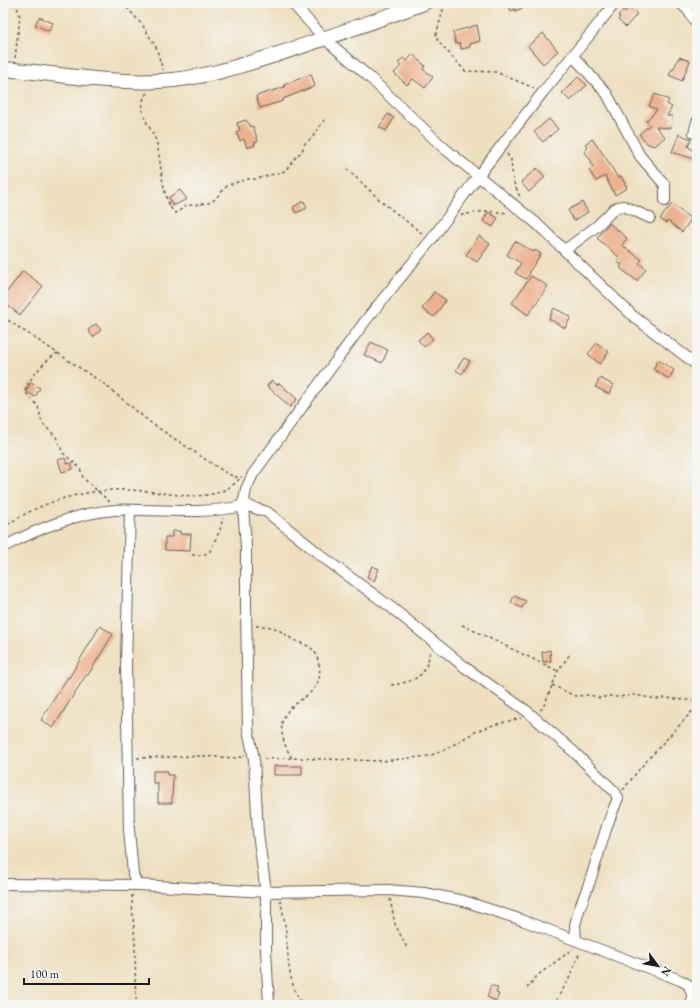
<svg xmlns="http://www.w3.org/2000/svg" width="700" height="1008" viewBox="0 0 700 1008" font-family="'EB Garamond',serif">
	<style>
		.building { fill: #ecb28f }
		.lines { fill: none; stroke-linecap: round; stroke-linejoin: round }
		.minor-casing { stroke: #666055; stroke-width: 12 }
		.secondary-casing { stroke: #666055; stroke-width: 16 }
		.path { stroke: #666055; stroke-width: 1.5; stroke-dasharray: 3 3; stroke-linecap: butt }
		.minor { stroke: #fff; stroke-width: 10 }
		.secondary { stroke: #fff; stroke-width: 14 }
	</style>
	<rect width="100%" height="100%" fill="#f6f6f2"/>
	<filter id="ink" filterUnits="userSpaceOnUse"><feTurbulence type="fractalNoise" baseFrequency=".025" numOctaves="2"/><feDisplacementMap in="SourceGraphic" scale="8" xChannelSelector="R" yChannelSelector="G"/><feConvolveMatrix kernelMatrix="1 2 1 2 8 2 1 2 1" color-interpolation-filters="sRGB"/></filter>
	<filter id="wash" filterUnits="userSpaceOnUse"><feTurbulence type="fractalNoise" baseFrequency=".012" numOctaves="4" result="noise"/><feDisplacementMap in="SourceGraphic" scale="16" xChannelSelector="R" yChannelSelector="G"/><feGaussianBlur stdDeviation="0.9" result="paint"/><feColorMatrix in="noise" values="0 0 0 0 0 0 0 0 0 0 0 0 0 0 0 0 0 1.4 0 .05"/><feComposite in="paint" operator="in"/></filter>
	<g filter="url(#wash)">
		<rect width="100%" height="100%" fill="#eedfbf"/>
		<g id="blocks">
			<!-- building -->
			<path class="building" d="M508,3H534L515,11V9L511,11Z
				M629,8L637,14L626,27L618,20L620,17L618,16L623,10L625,12Z
				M39,17L53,23L49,31L35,25Z
				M477,25L480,41L470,44V47L461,49L460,43L456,44L453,32Z
				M543,33L558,51L543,64L528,46Z
				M413,54L425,66L423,69L433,77L425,88L413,79L407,85L394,73L401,66L398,63L403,58L407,61Z
				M679,57L690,61L682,81L669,75L672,69L673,70Z
				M311,74L315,86L283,99V101L260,108L256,96L285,87L284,85Z
				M578,77L587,85L570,101L562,93Z
				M655,94L669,100L667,104L672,107L667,116H672L671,128L656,127L665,137L655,146L648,144L639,134L650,125L646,121L657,110L649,106Z
				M388,114L394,118L386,131L379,127Z
				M549,119L558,129L543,142L534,132Z
				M246,120L251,127L253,126L258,141L254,143L255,145L247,148L244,139L240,141L236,132L240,130L237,123Z
				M679,134L691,139L688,147L697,152V160L672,152Z
				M592,139L604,155L618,178L621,176L627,188L615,195L605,176L596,181L589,170L593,167L591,163L592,162L584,151L588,148L585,144Z
				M537,168L545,177L529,192L521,182Z
				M180,190L187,199L173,206L169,197Z
				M304,201L307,208L296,213L293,207Z
				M582,202L588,212L574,221L568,210Z
				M672,204L691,219L682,232L668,221L666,223L660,219Z
				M488,212L498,218L493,227L483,221Z
				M609,223L627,238L622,245L642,260L639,263L646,269L637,281L620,268L622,265L617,262L620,258L597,238Z
				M479,236L490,244L477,262L466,255Z
				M515,241L534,252L535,250L541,254L529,272L530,273L526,279L515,273L521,263L507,255Z
				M23,271L43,286L20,315L3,302V297Z
				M531,276L548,286L528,315L512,303Z
				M434,292L446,300L434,317L422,309Z
				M554,308L571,317L565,328L549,319Z
				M96,324L101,330L93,337L88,330Z
				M427,332L433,339L424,347L418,340Z
				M371,342L388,350L382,363L364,355Z
				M597,343L609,352L600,364L588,354Z
				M464,358L470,361L462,374L456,370Z
				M658,360L674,370L669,379L653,369Z
				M600,378L613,385L609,394L595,387Z
				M272,380L277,385L279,383L297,399L290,407L267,386Z
				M31,383L40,388L35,397L26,391Z
				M65,458L67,464L71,463L73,469L62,472L58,460Z
				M172,531H180V534H191L190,551L165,550V537H172Z
				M372,566L379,569L374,581L367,577Z
				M514,596L526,601L522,608L511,603Z
				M100,626L113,634L88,675H86L53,728L41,720L68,677L69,678Z
				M550,650L551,661L543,662L542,652Z
				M274,766H302V775H274Z
				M153,771H168L167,775H173L172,803H158V783H153Z
				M491,985L498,988L496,993L499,994L496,1001L487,997Z"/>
		</g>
	</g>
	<g filter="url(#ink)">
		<use href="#blocks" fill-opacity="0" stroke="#666055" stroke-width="1"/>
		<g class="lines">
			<!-- minor casing -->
			<g class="minor-casing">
				<path id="minor" d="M292,3L325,39L367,75L444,148L536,223L633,316L697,365
					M680,3L687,9L697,24
					M573,56L607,94L640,156L665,185V201
					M694,133L697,122
					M565,250L597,226L613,210L618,207L624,206L650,218
					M243,502L251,507L267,512L328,561L392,608L466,668L528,712L574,752L615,792L618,798L608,823L590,881L579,910L575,925L576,940
					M243,506L246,547V607L248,729L254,759L258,833L266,892V950L269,1005
					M130,510L126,664L129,830L133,874L135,880L139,885L266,892L388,890L424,893L464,901L522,920L680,980L689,985L692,995V1005
					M3,547C38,529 75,513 115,510C124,509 133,510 142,510C176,511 210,513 243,506L246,489L253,474L366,320L431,240L478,176L543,92L592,32L615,3
					M3,884L139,885"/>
			</g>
			<!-- secondary casing -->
			<g class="secondary-casing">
				<path id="secondary" d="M3,69C55,73 108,84 160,81C200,79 237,67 275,55C325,39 374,21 424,3"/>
			</g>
			<!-- path -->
			<path class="path" d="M123,3L143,26L156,47L163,70
				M443,3V10L436,35L438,41L465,71L496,72L534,88
				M15,58L20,17L16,3
				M147,93C142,99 142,105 143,113C146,124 154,133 157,144C161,161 162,202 175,213L179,211L185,206L209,203L214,200L227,186L231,184L248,179H256L285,171L296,157L302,151L305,143L312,138L324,120
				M507,154L511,160L513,181L520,197
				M347,169L382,202L424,235
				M461,215L486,211L508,213
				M3,317L104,384L151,423L223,471L234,477H242
				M58,353C47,358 27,380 25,392L38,406L42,423L56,437L63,453L80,468L83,478L110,502
				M3,528C31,507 68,494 102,491C116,489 131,490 145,491C176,494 217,505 240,478
				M192,555C198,555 205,556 210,551L220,530L223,518
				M462,625L558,671
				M256,626C263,626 271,626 277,629C284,633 289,638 296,641C311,647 316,648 319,665C324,695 297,696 285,715C277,727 285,748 292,758
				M391,685C415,682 427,677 430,650
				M552,685L575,696L590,695L600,698L609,696L618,697L635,695L656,699L665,698L697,701
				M540,710L543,708L558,671L570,654
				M137,758L199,756L238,758L245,755
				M264,759L292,758L382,761L429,756L446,749L475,732L493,725L521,718
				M623,790L641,767L697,706
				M132,895C132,914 135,932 135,951C136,969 134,987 137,1005
				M390,899L395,924L407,948
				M280,900C282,908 284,917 285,925C289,952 286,982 303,1005
				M527,988L538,975L573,949
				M553,1005L568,981L580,952"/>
			<!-- minor -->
			<use href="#minor" class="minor"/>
			<!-- secondary -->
			<use href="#secondary" class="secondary"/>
		</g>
	</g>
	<!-- margin -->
	<rect width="700" height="1008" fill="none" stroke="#f6f6f2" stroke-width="16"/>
	<!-- north arrow -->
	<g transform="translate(658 966) rotate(122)" stroke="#f6f6f2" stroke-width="3" paint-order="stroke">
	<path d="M0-3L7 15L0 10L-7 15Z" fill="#1c1c1c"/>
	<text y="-6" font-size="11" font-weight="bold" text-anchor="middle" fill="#1c1c1c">N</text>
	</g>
	<!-- scale -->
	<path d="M24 978v6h125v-6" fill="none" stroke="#1c1c1c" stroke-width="2"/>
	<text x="30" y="978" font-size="12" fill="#1c1c1c" stroke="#f6f6f2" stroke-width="3" paint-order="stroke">100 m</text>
</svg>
